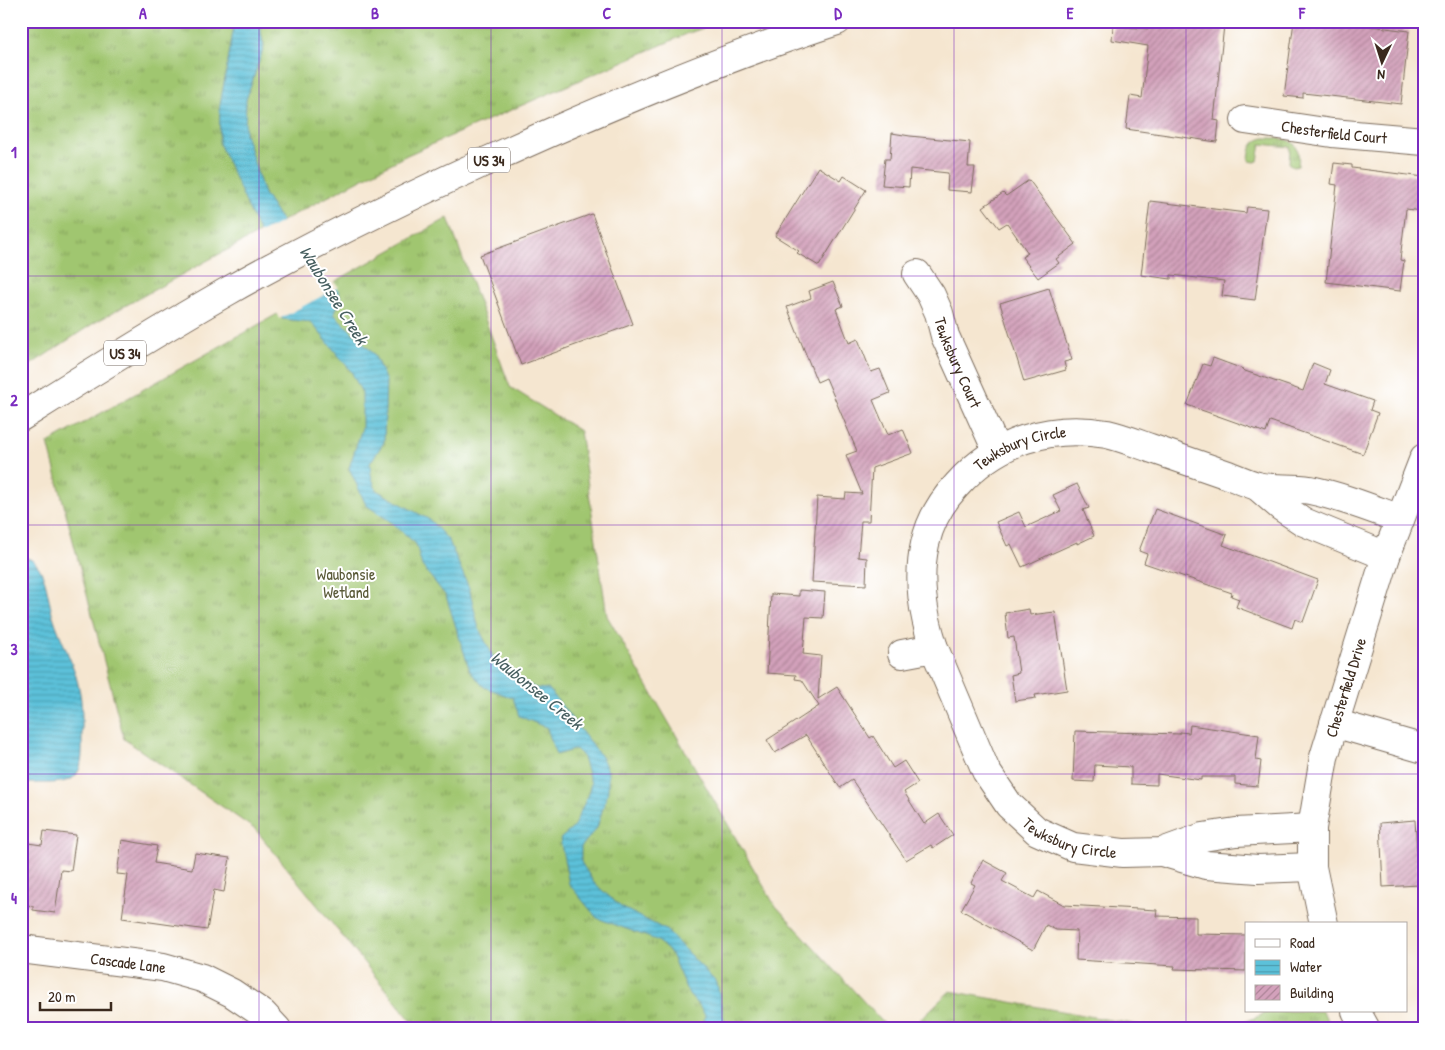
<svg xmlns="http://www.w3.org/2000/svg" width="1445" height="1050" viewBox="0 0 1445 1050" font-family="'Patrick Hand',sans-serif">
	<style>
		.grass { fill: url(#grass-tufts); stroke: #6e7847 }
		.water { fill: url(#water-rules); stroke: #4c767c }
		.pier { fill: #f5e6d0 }
		.building { fill: url(#building-hatch) }
		.lines { fill: none; stroke-linecap: round; stroke-linejoin: round }
		.minor-casing { stroke: #7c6c5c; stroke-width: 30 }
		.major-casing { stroke: #7c6c5c; stroke-width: 30 }
		.minor { stroke: #fff; stroke-width: 28 }
		.major { stroke: #fff; stroke-width: 28 }
		.grid { fill: none; stroke: #7b2cbf; stroke-width: 1; stroke-opacity: 0.55 }
		.labels { text-anchor: middle; dominant-baseline: central; stroke-width: 4; stroke-linejoin: round; paint-order: stroke }
		.shield { fill: #fff; stroke: #766a62; stroke-width: 1 }
		.shield-label { font-size: 15px; font-weight: bold; fill: #3b2a1e }
		.street-label { font-size: 16px; fill: #3b2a1e; stroke: #fff }
		.park-label { font-size: 16px; fill: #595937; stroke: #fff }
		.water-label { font-size: 18px; font-style: italic; fill: #475f60; stroke: #fff }
		.neatline { fill: none; stroke: #7b2cbf; stroke-width: 2 }
		.grid-label { font-size: 16px; text-anchor: middle; font-weight: bold; fill: #7b2cbf }
	</style>
	<defs>
		<pattern id="grass-tufts" width="24" height="20" patternUnits="userSpaceOnUse" patternTransform="scale(1.25)"><rect width="24" height="20" fill="#a0c670"/><path d="M3 7l-1-3M5 7V3M7 7l1-3M15 17l-1-3M17 17v-4M19 17l1-3" fill="none" stroke="#84a15b"/></pattern>
		<pattern id="water-rules" width="6" height="5" patternUnits="userSpaceOnUse" patternTransform="scale(1.25)"><rect width="6" height="5" fill="#5cc1da"/><path d="M0 2.5h6" fill="none" stroke="#4d9db0"/></pattern>
		<pattern id="building-hatch" width="6" height="6" patternUnits="userSpaceOnUse" patternTransform="scale(1.25)"><rect width="6" height="6" fill="#d3a1bb"/><path d="M-1 1l2-2M0 6l6-6M5 7l2-2" fill="none" stroke="#ac8397"/></pattern>
	</defs>
	<rect width="100%" height="100%" fill="#fff"/>
	<filter id="ink" filterUnits="userSpaceOnUse"><feTurbulence type="fractalNoise" baseFrequency=".02" numOctaves="2"/><feDisplacementMap in="SourceGraphic" scale="10" xChannelSelector="R" yChannelSelector="G"/><feConvolveMatrix kernelMatrix="1 2 1 2 8 2 1 2 1" color-interpolation-filters="sRGB"/></filter>
	<filter id="wash" filterUnits="userSpaceOnUse"><feTurbulence type="fractalNoise" baseFrequency=".0096" numOctaves="4" result="noise"/><feDisplacementMap in="SourceGraphic" scale="20" xChannelSelector="R" yChannelSelector="G"/><feGaussianBlur stdDeviation="1.12" result="paint"/><feColorMatrix in="noise" values="0 0 0 0 0 0 0 0 0 0 0 0 0 0 0 0 0 1.4 0 .05"/><feComposite in="paint" operator="in"/></filter>
	<g filter="url(#wash)">
		<rect width="100%" height="100%" fill="#f5e6d0"/>
		<!-- grass -->
		<path class="grass" d="M21,21H724L689,33L407,155L212,258L94,323L21,371Z
			M1264,138C1287,138 1302,139 1298,166L1293,167L1289,164L1290,147L1261,144L1258,161L1255,162L1250,161L1249,159C1250,148 1252,141 1264,138Z
			M448,218L510,387L580,431L607,616L774,904L889,1029H418L256,830L124,739L48,443Z
			M950,991L1160,1029H910Z
			M1271,1011H1323L1331,1029H1228Z"/>
		<!-- water -->
		<path class="water" d="M235,21H259L264,47L246,100L245,133L264,194L312,266L338,289L341,298L334,314L374,354L386,381L384,442L370,463L371,475L376,490L430,520L449,541L469,588L479,629L497,664L535,688L549,689L602,758L608,771V791L597,828L581,847V862L594,883L621,907L666,930L717,983L726,1029H703L705,1015L700,1007L689,995L670,952L656,940L597,918L569,884L560,839L573,828L588,795L591,783L582,755L576,749L556,755L547,728L519,716L513,698L484,687L470,671L446,596L422,566L416,544L391,522L366,505L349,468L362,428V393L351,371L311,322L282,319L274,299L272,260L219,143L220,105Z
			M21,557C47,557 47,599 53,616C60,639 73,661 78,684C83,703 82,722 82,742C82,752 83,766 76,775C67,787 36,781 21,784Z"/>
		<!-- pier -->
		<path class="pier" d="M284,221L313,265L339,287L279,319L272,299L270,261L258,234Z"/>
		<g id="blocks">
			<!-- building -->
			<path class="building" d="M1152,21H1195L1224,25L1214,120L1219,121L1217,142L1126,129L1130,96L1142,98L1148,46L1112,40L1113,26L1151,29Z
				M1294,21H1331L1409,31L1401,104L1303,93V98L1284,96Z
				M892,133L910,136L970,142L968,167H975L972,192L947,190L948,173L910,169L909,187L882,185L885,159H890Z
				M1334,163L1352,165V168L1424,177L1421,211L1406,209L1400,260L1404,261L1400,291L1326,282L1337,185L1331,184Z
				M818,167L841,181L844,176L866,190L819,266L797,253L799,251L775,236Z
				M1029,180L1076,244L1056,259L1059,263L1038,278L1022,257L1028,253L1007,223L999,228L983,207L1003,193L1006,196Z
				M1150,201L1246,213L1247,207L1267,209L1255,300L1222,296L1224,281L1171,275V279L1141,275Z
				M592,214L633,324L521,365L480,255Z
				M833,282L843,306L836,309L849,343L858,339L871,372L880,369L890,393L873,400L888,435L903,429L913,453L872,468L869,521H861L858,557L867,558L866,585L812,582L817,497L845,499L846,493L862,494L846,455L857,451L826,378L817,382L787,307L811,298L809,291Z
				M1049,288L1072,360L1064,362L1066,370L1024,382L1000,303Z
				M1213,358L1243,369L1242,370L1303,391L1313,363L1330,370L1325,384L1373,401L1370,410L1378,413L1363,454L1270,421L1266,433L1187,405L1203,364L1210,366Z
				M1077,484L1089,508L1083,510L1094,536L1077,544V542L1022,567L1011,544L1007,546L996,522L1019,512L1026,527L1061,511L1053,495Z
				M1155,509L1227,535L1223,545L1318,580L1303,622L1295,619L1292,628L1236,607L1239,599L1231,596L1232,593L1144,563L1147,554L1139,551Z
				M799,590L825,592L823,618L806,617L803,654L821,656L818,699L837,687L870,738L873,736L893,768L904,761L918,783L904,792L924,824L939,814L953,835L933,848L931,845L906,860L852,780L840,788L806,735L775,753L767,740L819,706L802,680L795,679L796,675L767,673L771,594L799,596Z
				M1029,609L1030,615L1055,612L1067,690L1035,695L1036,698L1015,701L1011,675L1019,673L1014,637L1008,638L1005,613Z
				M1190,725L1259,735L1256,760L1261,761L1258,786L1235,784V777H1201V780L1157,774V785L1131,784V767L1095,765L1094,782L1073,781L1075,731L1180,734V732L1189,733Z
				M1415,820L1419,885L1383,887L1380,823Z
				M44,831L76,835L71,871L61,870L55,913L33,910V906L21,904V842L42,845Z
				M122,840L157,846L154,863L192,869L195,853L230,858L224,892L214,890L207,930L122,918L128,875L117,874Z
				M983,860L1007,873L1002,881L1034,898L1038,891L1064,905L1157,910L1156,916L1196,917V934L1246,935V971L1174,969L1175,966L1076,960L1077,931L1056,930L1046,925L1033,950L961,910L975,885L971,883Z"/>
		</g>
	</g>
	<g filter="url(#ink)">
		<use href="#blocks" fill-opacity="0" stroke="#7c6c5c" stroke-width="1"/>
		<g class="lines">
			<!-- minor casing -->
			<g class="minor-casing">
				<g id="minor">
					<path id="s1" d="M1245,120L1332,133L1424,141"/>
					<path id="s2" d="M917,274L931,295L939,313L945,336L997,451"/>
					<path d="M1257,486L1280,506L1304,522L1386,556"/>
					<path id="s3" d="M934,648C923,614 917,580 925,544C930,521 941,502 957,485C996,441 1049,424 1107,434C1121,437 1136,443 1150,448C1176,457 1202,466 1228,475C1238,479 1247,483 1257,486C1274,490 1292,487 1310,490C1340,496 1370,508 1400,519"/>
					<path id="s4" d="M902,654L934,648L986,771L1009,805L1037,831L1073,847L1123,853L1162,852L1203,837L1236,832L1312,828"/>
					<path d="M1334,723L1424,749"/>
					<path d="M1162,852L1206,865L1258,869L1312,867"/>
					<path id="s5" d="M1324,924L1312,867V828L1324,757L1386,556L1424,458"/>
					<path id="s6" d="M21,949L163,967L202,978L232,993L263,1014L277,1029"/>
					<path d="M1356,1011L1366,1029"/>
				</g>
			</g>
			<!-- major casing -->
			<g class="major-casing">
				<path id="major" d="M21,417C89,374 158,331 228,291C334,231 445,179 556,130C648,90 741,52 837,21"/>
			</g>
			<!-- minor -->
			<use href="#minor" class="minor"/>
			<!-- major -->
			<use href="#major" class="major"/>
		</g>
	</g>
	<!-- grid -->
	<path class="grid" d="M259,21V1029M491,21V1029M722,21V1029M954,21V1029M1186,21V1029M21,276H1424M21,525H1424M21,774H1424"/>
	<g class="labels">
		<!-- shield labels -->
		<g class="shield">
			<rect x="468" y="147.5" width="42" height="25" rx="4"/>
			<rect x="104" y="340.5" width="42" height="25" rx="4"/>
		</g>
		<g class="shield-label">
			<text x="489" y="160">US 34</text>
			<text x="125" y="353">US 34</text>
		</g>
		<!-- street labels -->
		<g class="street-label">
			<text stroke="none"><textPath href="#s1" startOffset="90">Chesterfield Court</textPath></text>
			<text stroke="none"><textPath href="#s2" startOffset="98">Tewksbury Court</textPath></text>
			<text stroke="none"><textPath href="#s3" startOffset="249">Tewksbury Circle</textPath></text>
			<text stroke="none"><textPath href="#s5" startOffset="242">Chesterfield Drive</textPath></text>
			<text stroke="none"><textPath href="#s4" startOffset="279">Tewksbury Circle</textPath></text>
			<text stroke="none"><textPath href="#s6" startOffset="108">Cascade Lane</textPath></text>
		</g>
		<!-- park labels -->
		<g class="park-label">
			<text x="346" y="574">Waubonsie<tspan x="346" dy="18">Wetland</tspan></text>
		</g>
		<!-- water labels -->
		<g class="water-label">
			<text transform="translate(334 295) rotate(58)">Waubonsee Creek</text>
			<text transform="translate(537 690) rotate(39)">Waubonsee Creek</text>
		</g>
	</g>
	<!-- margin -->
	<rect width="1445" height="1050" fill="none" stroke="#fff" stroke-width="55"/>
	<!-- legend -->
	<rect x="1245" y="922" width="162" height="90" fill="#ffffff" stroke="#b1aaa5"/>
	<rect x="1255" y="939" width="25" height="8" fill="#ffffff" stroke="#b1aaa5"/>
	<text x="1290" y="948" font-size="15" fill="#3b2a1e">Road</text>
	<rect x="1255" y="960" width="25" height="15" fill="url(#water-rules)" stroke="#b1aaa5"/>
	<text x="1290" y="972" font-size="15" fill="#3b2a1e">Water</text>
	<rect x="1255" y="985" width="25" height="15" fill="url(#building-hatch)" stroke="#b1aaa5"/>
	<text x="1290" y="998" font-size="15" fill="#3b2a1e">Building</text>
	<!-- north arrow -->
	<g transform="translate(1382 62) rotate(184)" stroke="#ffffff" stroke-width="4" paint-order="stroke">
	<path d="M0-4L9 19L0 12L-9 19Z" fill="#3b2a1e"/>
	<text y="-8" font-size="14" font-weight="bold" text-anchor="middle" fill="#3b2a1e">N</text>
	</g>
	<!-- scale -->
	<path d="M40 1002v8h71v-8" fill="none" stroke="#3b2a1e" stroke-width="2.5"/>
	<text x="48" y="1002" font-size="15" fill="#3b2a1e" stroke="#ffffff" stroke-width="4" paint-order="stroke">20 m</text>
	<rect x="28" y="28" width="1390" height="994" class="neatline"/>
	<g class="grid-label">
		<text x="143" y="19">A</text>
		<text x="375" y="19">B</text>
		<text x="607" y="19">C</text>
		<text x="838" y="19">D</text>
		<text x="1070" y="19">E</text>
		<text x="1302" y="19">F</text>
		<text x="14" y="158">1</text>
		<text x="14" y="406">2</text>
		<text x="14" y="655">3</text>
		<text x="14" y="904">4</text>
	</g>
</svg>
